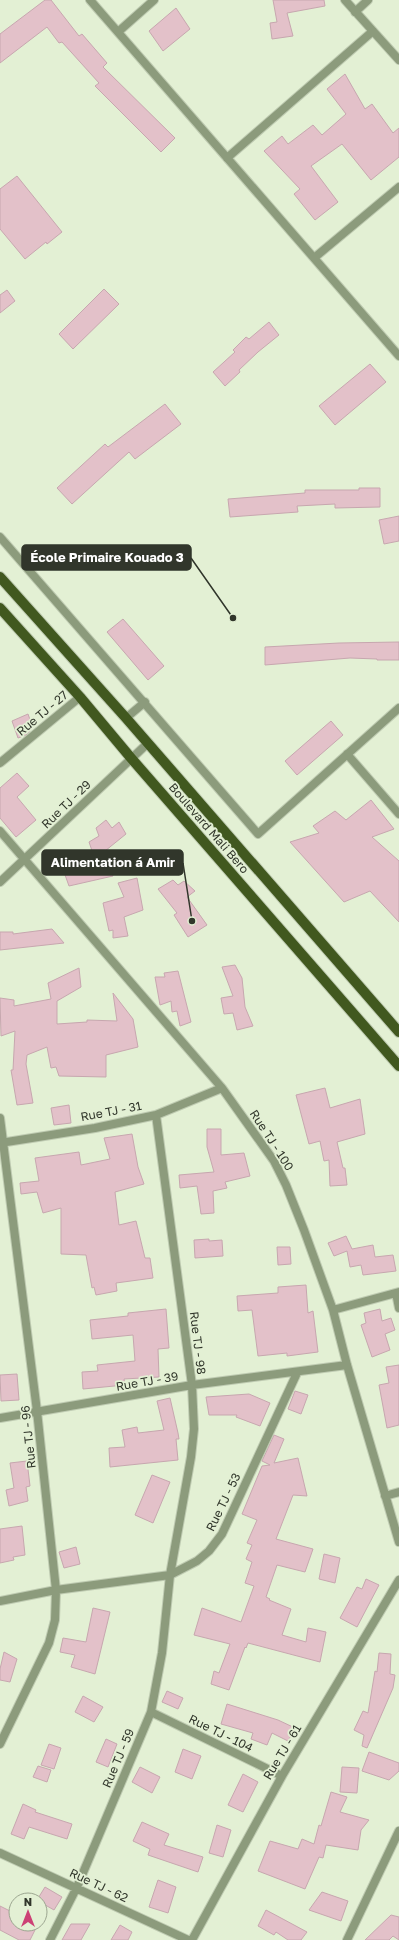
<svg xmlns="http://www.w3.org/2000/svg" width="399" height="1940" viewBox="0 0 399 1940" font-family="'Golos Text',sans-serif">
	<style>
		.building { fill: #e3c1c9; stroke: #c7a7af }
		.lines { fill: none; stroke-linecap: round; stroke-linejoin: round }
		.street-casing { stroke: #bfcbb2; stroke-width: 10 }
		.primary-casing { stroke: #bfcbb2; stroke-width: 12 }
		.street { stroke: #8c9b7c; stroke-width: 8 }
		.primary { stroke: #41581f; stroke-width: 10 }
		.labels { text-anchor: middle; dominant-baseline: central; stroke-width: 3.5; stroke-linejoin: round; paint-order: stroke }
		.street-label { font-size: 12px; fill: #31362b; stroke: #e3f0d4 }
		.leader { fill: none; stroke: #31362b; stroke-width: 1.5 }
		.callout-dot { fill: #31362b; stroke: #e3f0d4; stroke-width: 1.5 }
		.callout { fill: #31362b; stroke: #31362b; stroke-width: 1.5 }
		.callout-label { font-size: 13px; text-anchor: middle; font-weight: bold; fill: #fff }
	</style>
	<rect width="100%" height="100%" fill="#e3f0d4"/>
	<!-- building -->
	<path class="building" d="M45,0H51L79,36L82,34L107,63L103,67L175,138L161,152L95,86L99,83L62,42L59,43L47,27L0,63V34Z
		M273,0H324L325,6L287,13L293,36L272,39L270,23L277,22Z
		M176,8L190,29L163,51L149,31Z
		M345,74L365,109L372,104L393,133L399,128V157L371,180L342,144L311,166L338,202L315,220L294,194L300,189L264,151L282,136L288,144L313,125L322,135L346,114L327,89Z
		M17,176L62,232L47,244L46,242L25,259L0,229V189Z
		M104,289L119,304L73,349L59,334Z
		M7,290L15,301L0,313V295Z
		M269,322L279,335L258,352L239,370L240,372L225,386L213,372L235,352L233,350L246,337L249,339Z
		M370,364L386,382L335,425L319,406Z
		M165,404L181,424L135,459L129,452L72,504L57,488L105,444L108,447Z
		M359,488H380V507L335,508V504L297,506L298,512L230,517L228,499L305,493V490H359Z
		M399,516V541L384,544L379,520Z
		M123,619L164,666L148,680L107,632Z
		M399,642V660H377V659L350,658L265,665V647L339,643Z
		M28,714L33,728L26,735L18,738L12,721Z
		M331,721L343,735L297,775L285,761Z
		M17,773L29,786L17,797L36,820L16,837L0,818V788Z
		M371,800L394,829L372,837L399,861V922L370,891L344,902L290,842L319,833L313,826L335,811L346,820Z
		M106,820L112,828L119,822L126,834L105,851L113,876L69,886L64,872L97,865L89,842L99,836L96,828Z
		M137,878L143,910L124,917L128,936L113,938V930L109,931L103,903L124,897L118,883Z
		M173,880L178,885L184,881L195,891L187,897L207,925L188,937L174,915L177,913L158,889Z
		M52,929L64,943L0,950V932H13V934Z
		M235,965L242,978L245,1007L253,1026L237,1030L233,1013L224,1014L221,998L233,996L222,967Z
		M79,968L81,987L57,1001V1024L87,1022V1020L117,1021L113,993L133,1019L138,1047L106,1055V1077L59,1076L56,1067L51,1068L47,1047L27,1055L26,1064L33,1103L17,1105L11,1070H13L15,1031L1,1036L0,998L14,1000V1006L51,999L48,983Z
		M178,971L191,1022L180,1026L177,1011L172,1012L171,1001L160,1005L155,977H165L164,973Z
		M325,1088L330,1108L360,1099L365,1134L337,1142L343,1168H345L347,1185L330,1186L329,1160L324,1161L320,1141L309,1144L296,1095Z
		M69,1105L71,1123L54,1125L51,1108Z
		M207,1129H221V1155L244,1153L250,1176L225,1182L227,1188L213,1191L214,1213L201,1214L197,1186L180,1188L179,1175L214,1172L207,1147Z
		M132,1134L138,1167L144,1184L115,1192L119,1225L136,1221L145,1258H150L153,1278L116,1283L117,1291L96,1295L94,1287L92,1288L86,1255L61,1254V1208L43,1213L37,1192L21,1194L20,1183L39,1181L35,1158L79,1152L81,1165L110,1159L104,1138Z
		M346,1236L352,1249L373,1245L375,1257L393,1255L396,1271L363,1275L361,1265L350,1267L347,1251L334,1256L328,1243Z
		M209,1239V1241L222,1240L223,1256L195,1258L194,1240Z
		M277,1247H290L291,1264L278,1265Z
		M306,1285L308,1313L313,1311L318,1352L287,1356V1353L258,1356L252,1310L238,1311L237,1296L278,1293V1287Z
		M166,1309L169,1348L158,1349L159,1377L124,1379L125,1385L83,1389L82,1372L98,1371L97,1365L135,1361L133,1335L92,1339L90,1320L128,1316V1313Z
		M380,1309L382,1321L391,1318L395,1330L385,1334L390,1350L372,1357L361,1325L366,1323L364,1313Z
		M399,1365V1425L387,1428L379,1385L389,1383L386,1367Z
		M17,1374L19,1400L1,1401L0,1375Z
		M295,1391L308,1395L301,1414L288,1409Z
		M249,1394L270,1403L260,1426L236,1417L237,1415H209L206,1397Z
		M170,1398L178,1433L179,1439H176L178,1460L110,1467L109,1448L125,1447L122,1430L137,1427L138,1433L164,1430L157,1401Z
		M274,1435L284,1439L274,1463L298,1458L307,1496L293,1495L276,1539L313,1549L305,1572L277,1565L266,1597L270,1599L269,1600L291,1609L282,1635L306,1642L308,1628L326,1632L320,1662L248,1643L246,1648L245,1647L229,1690L211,1684L214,1671L219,1673L230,1644L194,1635L202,1608L241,1622L254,1586L245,1583L252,1562L246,1559L252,1545L247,1543L257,1520L242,1514L262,1466L270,1465L262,1461Z
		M27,1461L30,1486L26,1487L28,1501L9,1506L6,1490L14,1488L10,1463Z
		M152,1475L170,1482L153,1523L135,1515Z
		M22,1526L25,1555L13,1557L14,1560L0,1563V1529Z
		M76,1547L80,1564L64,1568L59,1552Z
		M324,1554L340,1558L335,1583L319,1579Z
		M366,1579L379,1585L357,1627L340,1618L357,1587L362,1589Z
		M93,1608L110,1612L95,1674L71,1667L75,1655L60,1652L63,1638L86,1642Z
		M4,1652L17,1659L10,1682L0,1680V1669Z
		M379,1653L391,1654L390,1674L395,1675L393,1688L367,1748L362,1746L364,1735L354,1730L363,1711L368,1713L375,1671L377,1672Z
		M167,1691L183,1698L178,1709L162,1702Z
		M83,1696L103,1707L94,1722L75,1712Z
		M227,1704L278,1720L295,1728L288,1741L272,1733L267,1745L251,1739L253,1733L221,1724Z
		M106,1739L117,1744L108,1767L96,1762Z
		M49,1744L61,1748L54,1769L41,1765Z
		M183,1749L201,1756L192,1779L175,1772Z
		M369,1752L399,1763V1771L389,1780L362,1771Z
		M38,1766L51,1770L47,1782L33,1777Z
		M140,1767L160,1777L152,1793L132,1782Z
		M342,1767L359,1768L357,1793L340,1792Z
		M243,1774L258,1782L243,1812L228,1805Z
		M331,1792L347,1797L340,1812L369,1820L361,1830L358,1850L326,1845L323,1858L319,1857L305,1889L258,1871L270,1841L298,1849L302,1839L314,1844L319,1825L321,1826Z
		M23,1804L36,1810L35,1812L72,1824L67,1839L29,1827L24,1839L11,1834Z
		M142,1822L169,1834L164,1845L203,1857L198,1872L148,1855L150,1849L133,1841Z
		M217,1825L231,1830L223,1857L209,1853Z
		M158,1880L176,1887L168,1913L149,1907Z
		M45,1887L62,1897L54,1910L40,1902V1900H37Z
		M322,1892L348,1901L341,1921L309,1910Z
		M0,1906L16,1914V1924H38L30,1940H19L0,1930Z
		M266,1910L281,1918L307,1932L301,1940H288L276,1932L274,1935L258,1926Z
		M391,1915L399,1917V1940L393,1936L389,1940H365Z
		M71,1924H90L81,1940H62Z
		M120,1925L132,1932L128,1940H111Z"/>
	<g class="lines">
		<!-- street casing -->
		<g class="street-casing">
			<path id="street" d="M90,0L399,356
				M345,0L399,60
				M355,12L368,0
				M118,32L154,0
				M227,158L373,31
				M314,258L399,187
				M0,537L258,834L399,708
				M126,718L145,702
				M347,754L399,814
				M0,763L80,697
				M0,831L222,1088L274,1161L286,1185L304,1230L333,1310L347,1365L399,1542
				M0,882L148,743
				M0,1118L37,1411L56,1590L55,1620L49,1643L0,1744
				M0,1143L95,1128L156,1115L222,1088
				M396,1293L399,1308
				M333,1310L399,1292
				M0,1418L192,1385L347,1365
				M385,1496L399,1492
				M0,1601L56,1590L170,1575L197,1561L209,1551L222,1534L297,1373
				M151,1712L282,1776
				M0,1853L188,1940
				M50,1940L77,1887L151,1712L162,1653L170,1575L191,1457L194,1429L192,1385L156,1115
				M192,1940L282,1776L399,1580
				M347,1940L399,1831"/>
		</g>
		<!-- primary casing -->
		<g class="primary-casing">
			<path id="primary" d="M0,577L126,718L399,1032
				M0,608L80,697L131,758L399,1066"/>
		</g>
		<!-- street -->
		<use href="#street" class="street"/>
		<!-- primary -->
		<use href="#primary" class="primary"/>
	</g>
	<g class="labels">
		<!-- street labels -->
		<g class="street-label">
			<text transform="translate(42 713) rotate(-40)">Rue TJ - 27</text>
			<text transform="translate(66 804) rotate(-44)">Rue TJ - 29</text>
			<text transform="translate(209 828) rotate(49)">Boulevard Mali Bero</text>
			<text transform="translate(111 1111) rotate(-11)">Rue TJ - 31</text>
			<text transform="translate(272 1140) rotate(57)">Rue TJ - 100</text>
			<text transform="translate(198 1343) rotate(83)">Rue TJ - 98</text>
			<text transform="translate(147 1381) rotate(-10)">Rue TJ - 39</text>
			<text transform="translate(28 1437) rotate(-96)">Rue TJ - 96</text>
			<text transform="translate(223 1502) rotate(-64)">Rue TJ - 53</text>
			<text transform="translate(221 1733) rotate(26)">Rue TJ - 104</text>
			<text transform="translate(282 1752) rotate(-59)">Rue TJ - 61</text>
			<text transform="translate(118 1758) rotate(-67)">Rue TJ - 59</text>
			<text transform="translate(99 1885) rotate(25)">Rue TJ - 62</text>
		</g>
	</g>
	<!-- callouts -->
	<path class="leader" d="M233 618L191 558M192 921L183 863"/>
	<g class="callout-dot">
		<circle cx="233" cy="618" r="4"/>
		<circle cx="192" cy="921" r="4"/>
	</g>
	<g class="callout">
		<rect x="22" y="545" width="169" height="25" rx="4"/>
		<rect x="42" y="850" width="141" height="25" rx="4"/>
	</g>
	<g class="callout-label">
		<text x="107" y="562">École Primaire Kouado 3</text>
		<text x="113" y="867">Alimentation á Amir</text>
	</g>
	<!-- north arrow -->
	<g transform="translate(28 1912)"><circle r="19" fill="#e3f0d4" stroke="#9ca690"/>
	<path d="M0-3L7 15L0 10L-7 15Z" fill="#cc4175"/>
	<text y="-6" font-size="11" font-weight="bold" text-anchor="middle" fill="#31362b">N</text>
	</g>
</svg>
